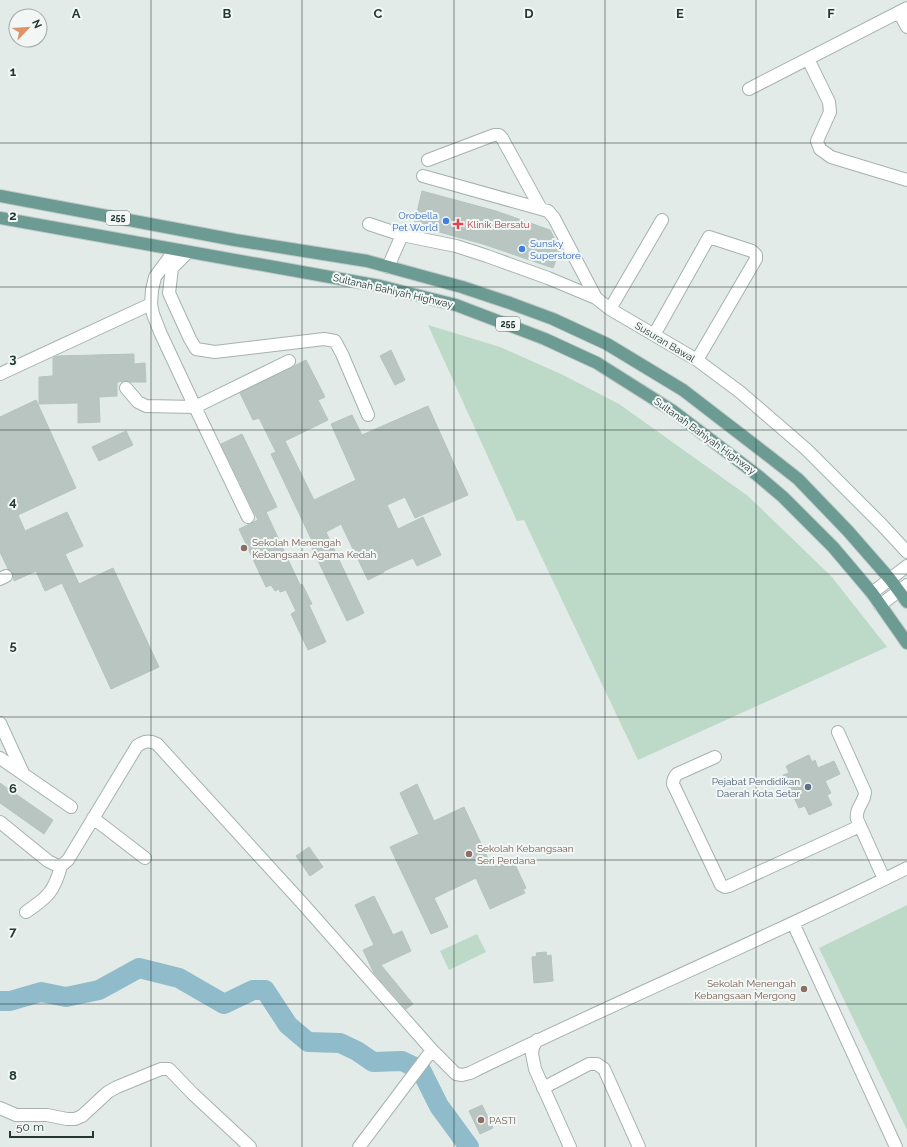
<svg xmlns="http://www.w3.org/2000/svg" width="907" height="1147" viewBox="0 0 907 1147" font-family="Raleway,sans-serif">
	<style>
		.green { fill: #bdd9c7 }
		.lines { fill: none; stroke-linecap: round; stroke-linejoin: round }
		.river { stroke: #90bbca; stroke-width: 20 }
		.building { fill: #b8c5c1; stroke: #b5c3bf }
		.minor-casing { stroke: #a5b2af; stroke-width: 14 }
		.major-casing { stroke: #c2c8c7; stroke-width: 14 }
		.minor { stroke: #fff; stroke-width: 12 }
		.major { stroke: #6b9b93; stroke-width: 12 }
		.grid { fill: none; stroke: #243936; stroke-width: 1; stroke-opacity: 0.55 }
		.shop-dot { fill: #3f7fe0; stroke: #f2f7f5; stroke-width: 1.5 }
		.health-dot { fill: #e0444e; stroke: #f2f7f5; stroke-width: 1.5 }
		.education-dot { fill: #8d6e63; stroke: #f2f7f5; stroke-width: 1.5 }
		.service-dot { fill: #5c6f8a; stroke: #f2f7f5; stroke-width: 1.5 }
		.labels { text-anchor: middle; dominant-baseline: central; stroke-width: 4; stroke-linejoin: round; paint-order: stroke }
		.shield { fill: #f2f7f5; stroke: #62726f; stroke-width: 1 }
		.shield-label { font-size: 9px; font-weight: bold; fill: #243936 }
		.shop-label { font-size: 10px; fill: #366cbe; stroke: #f2f7f5; text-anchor: end }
		.health-label { font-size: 10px; fill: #be3a42; stroke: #f2f7f5; text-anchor: start }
		.street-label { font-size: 10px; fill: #243936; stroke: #f2f7f5 }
		.education-label { font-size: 10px; fill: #785e54; stroke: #f2f7f5; text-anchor: start }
		.service-label { font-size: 10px; fill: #4e5e75; stroke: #f2f7f5; text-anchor: end }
		.grid-label { font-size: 13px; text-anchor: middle; font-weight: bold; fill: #243936; stroke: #f2f7f5; stroke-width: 4; stroke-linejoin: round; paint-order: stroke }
	</style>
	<rect width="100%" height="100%" fill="#e2ebe8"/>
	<!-- green -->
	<path class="green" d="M428,325L500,347L563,375L619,404L748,496L831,576L887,647L638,760L524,520L517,521Z
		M907,905V1130L819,948Z
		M477,934L486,952L449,970L440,951Z"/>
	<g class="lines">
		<!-- river -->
		<path class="river" d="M0,1001H10L41,992L66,997L99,990L139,968L179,978L224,1004L253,990H265L288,1025L308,1042L340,1043L357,1051L373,1062L402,1061L421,1070L439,1106L469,1147"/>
	</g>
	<!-- building -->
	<path class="building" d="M422,191L496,211L550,230L560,249L553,268L483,244L414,225Z
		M391,350L405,380L395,385L380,356Z
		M134,354V364L145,363L146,382H130L125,381L117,382V396L99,397L100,422L78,423V403L39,404V377L53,376V358L57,356Z
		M306,360L325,397L318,400L328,420L285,441L314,500L356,480L331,424L352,415L362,435L428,406L468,495L415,518L405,497L387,505L398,529L423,517L441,555L417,566L413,558L384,571V572L368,580L341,524L326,532L364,613L347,621L311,546L314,545L271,454L276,452L259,418L253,420L240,393Z
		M36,400L76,488L18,515L25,531L67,512L83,546L65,554L79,584L113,568L159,667L111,689L62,583L45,591L36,571L14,581L13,573L8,569L0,552V417Z
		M126,431L133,445L99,461L92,447Z
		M242,434L277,507L266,512L300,585L302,584L312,604L309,605L326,642L308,650L291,614L296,611L286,590L280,592L279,589L275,591L271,585L266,587L239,529L258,520L221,444Z
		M809,755L812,762L815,760L818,768L834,761L840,774L825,781L831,793L827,795L832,805L809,815L805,806L799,808L783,775L789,773L786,766Z
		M0,783L53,820L44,834L0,803Z
		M417,784L434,821L464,807L492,867L512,858L526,888L523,890L525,893L490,909L476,878L434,898L448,927L431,934L390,847L419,834L400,793Z
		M309,847L323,867L310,876L296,856Z
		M374,896L393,935L402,931L411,951L381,965L413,1004L406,1009L374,973L363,950L374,945L355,905Z
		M546,952L547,956L551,955L553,981L534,983L532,957L537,956L536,953Z
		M482,1105L493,1128L480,1134L469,1111Z"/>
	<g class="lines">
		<!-- minor casing -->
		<g class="minor-casing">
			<path id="minor" d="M899,12L907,27
				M808,59L829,102L830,112L817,141L820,149L831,157L907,180
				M749,89L907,8
				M428,160L494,135H499L502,138L541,209
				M423,176L548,211L554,218L596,298
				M369,224L402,235L456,246L487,256L548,278L596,298L610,309L697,360L740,392L806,449L882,525L907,552
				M175,250L155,277L152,290L151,304L153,314L160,332L195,407L248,517
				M188,252L172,268L169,293L190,339L196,349L215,352L324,339L335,341L342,354L368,415
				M388,267L402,235
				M610,309L662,220
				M654,335L709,237L752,251L756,255V259L697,360
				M0,374L151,304
				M126,388L138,402L146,406L195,407L289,361
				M0,579L6,576
				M872,593L907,566
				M880,605L907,585
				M0,723L23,773
				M838,732L865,792C865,802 855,808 857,819L884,879
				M715,757L677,774C674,777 673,780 673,784L721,885L725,887L729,886L860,826
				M0,758L71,807
				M93,818L145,858
				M0,822L48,861L56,865L61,866L68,860L137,746C144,741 149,740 157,744L303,904L432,1050L456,1074L462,1075L470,1073C615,1002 763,940 907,868
				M26,912C48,897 54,892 61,866
				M793,923L896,1147
				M537,1040L533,1047L532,1054L535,1069L570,1147
				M543,1088L589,1064H597L604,1069L639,1147
				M0,1108L16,1115H47L67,1119H75L82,1116L108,1092L117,1087L161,1069H169L193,1094L250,1147
				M359,1147L432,1050"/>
		</g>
		<!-- major casing -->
		<g class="major-casing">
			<path id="major" d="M0,196L235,240L367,261L462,287L510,303L553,319L607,344L683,390L770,457L798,479L848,531L890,579L907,602
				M0,218L380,286L456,305L545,339L597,363L673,411L757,475L783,497L833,547L872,593L907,643"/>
		</g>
		<!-- minor -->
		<use href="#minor" class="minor"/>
		<!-- major -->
		<use href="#major" class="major"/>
	</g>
	<!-- grid -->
	<path class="grid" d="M151,0V1147M302,0V1147M454,0V1147M605,0V1147M756,0V1147M0,143H907M0,287H907M0,430H907M0,574H907M0,717H907M0,860H907M0,1004H907"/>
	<!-- markers -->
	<g class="shop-dot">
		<circle cx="446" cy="221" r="4"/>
		<circle cx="522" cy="249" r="4"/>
	</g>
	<path class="health-dot" d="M456 218h4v4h4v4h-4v4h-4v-4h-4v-4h4z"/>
	<g class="education-dot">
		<circle cx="244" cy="548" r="4"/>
		<circle cx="469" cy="854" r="4"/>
		<circle cx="804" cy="989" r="4"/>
		<circle cx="481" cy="1120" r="4"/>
	</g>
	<circle class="service-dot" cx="808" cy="787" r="4"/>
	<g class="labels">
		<!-- shield labels -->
		<g class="shield">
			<rect x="106" y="211" width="24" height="14" rx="3"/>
			<rect x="496" y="317" width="24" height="14" rx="3"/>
		</g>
		<g class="shield-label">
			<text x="118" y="218">255</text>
			<text x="508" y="324">255</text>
		</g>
		<!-- shop labels -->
		<g class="shop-label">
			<text x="438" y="215">Orobella<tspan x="438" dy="12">Pet World</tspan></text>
			<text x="530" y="243" text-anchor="start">Sunsky<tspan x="530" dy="12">Superstore</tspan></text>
		</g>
		<!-- health labels -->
		<g class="health-label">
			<text x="467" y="224">Klinik Bersatu</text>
		</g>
		<!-- street labels -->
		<g class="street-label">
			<text transform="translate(393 291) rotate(13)">Sultanah Bahiyah Highway</text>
			<text transform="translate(665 342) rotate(31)">Susuran Bawal</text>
			<text transform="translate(705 436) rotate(36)">Sultanah Bahiyah Highway</text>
		</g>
		<!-- education labels -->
		<g class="education-label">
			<text x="252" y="542">Sekolah Menengah<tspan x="252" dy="12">Kebangsaan Agama Kedah</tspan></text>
			<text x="477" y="848">Sekolah Kebangsaan<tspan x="477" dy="12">Seri Perdana</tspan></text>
			<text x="796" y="983" text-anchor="end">Sekolah Menengah<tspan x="796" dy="12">Kebangsaan Mergong</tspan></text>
			<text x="489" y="1120">PASTI</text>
		</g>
		<!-- service labels -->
		<g class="service-label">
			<text x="800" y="781">Pejabat Pendidikan<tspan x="800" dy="12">Daerah Kota Setar</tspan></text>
		</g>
	</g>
	<g class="grid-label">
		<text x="76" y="18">A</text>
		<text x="227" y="18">B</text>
		<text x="378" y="18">C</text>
		<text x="529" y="18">D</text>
		<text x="680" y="18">E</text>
		<text x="831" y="18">F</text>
		<text x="13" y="76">1</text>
		<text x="13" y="220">2</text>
		<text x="13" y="363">3</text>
		<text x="13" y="506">4</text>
		<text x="13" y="650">5</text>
		<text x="13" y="793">6</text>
		<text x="13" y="936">7</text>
		<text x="13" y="1080">8</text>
	</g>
	<!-- north arrow -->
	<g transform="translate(28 28) rotate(65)"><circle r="19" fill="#f2f7f5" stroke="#a0aba9"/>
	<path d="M0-3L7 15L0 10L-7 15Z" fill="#e29268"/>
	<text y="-6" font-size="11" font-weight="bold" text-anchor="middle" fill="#243936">N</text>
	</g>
	<!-- scale -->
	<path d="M10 1131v6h83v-6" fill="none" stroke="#243936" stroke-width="2"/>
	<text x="16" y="1131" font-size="12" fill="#243936" stroke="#f2f7f5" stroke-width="3" paint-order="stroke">50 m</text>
</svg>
